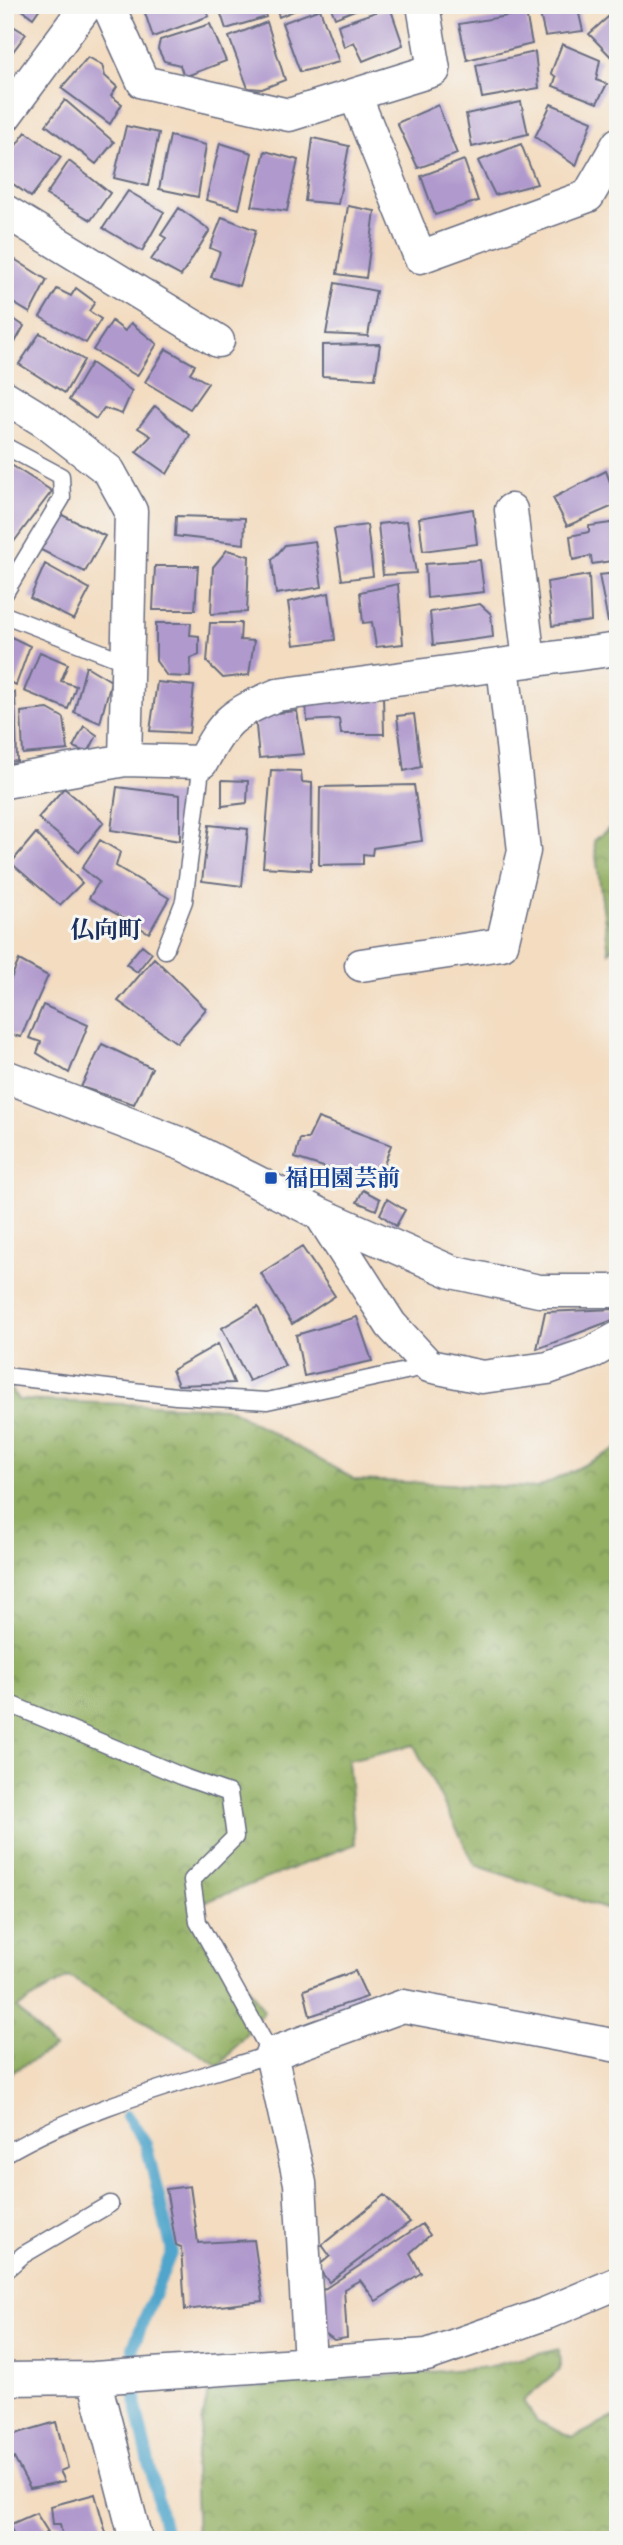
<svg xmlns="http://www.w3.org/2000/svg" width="623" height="2545" viewBox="0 0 623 2545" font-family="'IM FELL Double Pica','Noto Serif JP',serif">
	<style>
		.forest { fill: url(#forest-crowns); stroke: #566f60; stroke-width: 2 }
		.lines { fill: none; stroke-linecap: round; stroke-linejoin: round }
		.stream { stroke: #4fa5cb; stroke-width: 12 }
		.building { fill: #b09acd }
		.lane-casing { stroke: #676c80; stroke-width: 19 }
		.street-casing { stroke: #676c80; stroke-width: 35 }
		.lane { stroke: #fff; stroke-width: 16 }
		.street { stroke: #fff; stroke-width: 32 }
		.transit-dot { fill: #1a4fb4; stroke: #f6f6f2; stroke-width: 2.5 }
		.labels { text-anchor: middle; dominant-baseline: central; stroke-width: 6; stroke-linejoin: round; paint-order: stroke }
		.transit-label { font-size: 23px; font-weight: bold; fill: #164399; stroke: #f6f6f2; text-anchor: start }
		.neighbourhood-label { font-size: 24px; font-weight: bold; fill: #1b2f5e; stroke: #f6f6f2 }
	</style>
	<defs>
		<pattern id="forest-crowns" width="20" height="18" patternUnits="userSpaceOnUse" patternTransform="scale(1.75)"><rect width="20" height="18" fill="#92af62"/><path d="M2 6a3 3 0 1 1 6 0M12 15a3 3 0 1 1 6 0" fill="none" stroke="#768f54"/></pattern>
	</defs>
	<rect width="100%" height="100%" fill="#f6f6f2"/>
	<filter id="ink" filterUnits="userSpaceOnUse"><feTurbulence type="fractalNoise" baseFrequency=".0143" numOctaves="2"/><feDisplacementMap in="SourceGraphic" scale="14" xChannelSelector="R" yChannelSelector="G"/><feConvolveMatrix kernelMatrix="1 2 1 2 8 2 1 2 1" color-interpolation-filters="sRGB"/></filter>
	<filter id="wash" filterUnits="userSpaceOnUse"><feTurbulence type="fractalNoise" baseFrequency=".00686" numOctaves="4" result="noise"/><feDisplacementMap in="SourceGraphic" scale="28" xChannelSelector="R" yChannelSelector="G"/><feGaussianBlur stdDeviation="1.57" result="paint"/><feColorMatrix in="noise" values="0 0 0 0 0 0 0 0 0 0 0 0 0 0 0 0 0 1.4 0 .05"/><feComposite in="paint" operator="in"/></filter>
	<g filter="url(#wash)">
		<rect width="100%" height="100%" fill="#f3dcc0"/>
		<!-- forest -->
		<path class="forest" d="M618,821V944L609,952L594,841Z
			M5,1378L18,1400L228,1408L356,1480L538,1488L618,1448V1913L475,1865L414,1745L348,1760L355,1844L195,1906L264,2011L220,2066L69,1977L17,2008L54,2048L5,2076Z
			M559,2349L560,2370L523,2401L537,2421L573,2438L618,2415V2540H197L194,2467L208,2392L487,2367Z"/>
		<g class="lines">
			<!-- stream -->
			<path class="stream" d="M127,2116L146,2144L172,2251L133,2347L137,2411L167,2540"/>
		</g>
		<g id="blocks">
			<!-- building -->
			<path class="building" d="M16,5H42L33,18Z
				M148,5H203L209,16L153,37L143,7Z
				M218,5H262L266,17L226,29Z
				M275,5H308L279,17Z
				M330,5H367L335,18Z
				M458,5H484V7L459,10Z
				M538,5H577L583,31L545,36Z
				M390,7L403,45L363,61L354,42L344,47L338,25Z
				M618,8V64L589,34Z
				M320,9L339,62L300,72L282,23Z
				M526,13L532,44L467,60L459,24Z
				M5,21L26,34L5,62Z
				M267,22L285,80L262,89L248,88L229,37Z
				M210,24L226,61L184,77L180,65L164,61L158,49L160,40Z
				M562,44L600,60L596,80L607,84L597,103L553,86L556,77L551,73Z
				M535,52L539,88L482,98L476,65Z
				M88,57L102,65L105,76L117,87L111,96L122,104L110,124L61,88Z
				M65,100L114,142L96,164L46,125Z
				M521,102L528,134L472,147L466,114Z
				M551,104L592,121L576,166L535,137Z
				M438,105L457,154L418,168L397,123Z
				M126,126L159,133L148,186L114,178Z
				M26,132L61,157L31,197L5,178V160Z
				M170,136L206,145L198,197L159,189Z
				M313,138L349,146L338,204L305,201Z
				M220,143L252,153L239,209L206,200Z
				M521,144L537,184L495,195L478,161Z
				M265,151L298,160L287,211L252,206Z
				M464,160L478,201L435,215L421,176Z
				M69,161L110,193L91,220L46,195Z
				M128,191L164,212L142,251L103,228Z
				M348,206L375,211L366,278L337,274Z
				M179,208L210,230L181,276L151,260L166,238L161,235Z
				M222,217L256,230L239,286L211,277L220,252L210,248Z
				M5,253L47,280L30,313L5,298Z
				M335,283L376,291L368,336L326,334Z
				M76,288L95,302L89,311L101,319L86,343L40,317L57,289L71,296Z
				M5,313L24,326L8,355L5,353Z
				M112,321L125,331L131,323L157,344L137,376L93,350Z
				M40,333L84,360L65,393L19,364Z
				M380,344L375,379L322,376V345Z
				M166,349L195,365L190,373L208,383L190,409L145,382Z
				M91,363L132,391L122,414L104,408L96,419L69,400Z
				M155,406L190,435L167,474L136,452L151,436L138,428Z
				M5,461L52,491L13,543L5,538Z
				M606,471L618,504L567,526L553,498Z
				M473,509L477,544L423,551L419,518Z
				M58,513L105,536L85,572L37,548Z
				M176,516L245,518L244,544L175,536Z
				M407,521L416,573L383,575L378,524Z
				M618,522V560L592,564L591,556L573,560L570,536L589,532V526Z
				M367,525L373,576L342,580L334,529Z
				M315,541L322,587L276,594L272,560L285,545Z
				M227,550L249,556L247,612L211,614L213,567Z
				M480,560L484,592L427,598L425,564Z
				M45,564L90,589L74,620L30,598Z
				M155,566H198L195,610H153Z
				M618,573V620L608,622L599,575Z
				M589,575L591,621L552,626L547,582Z
				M398,584L403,644L376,647L372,622L363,623L360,592Z
				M329,593L335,640L294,645L288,602Z
				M480,604L491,614L493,637L433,645L430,612Z
				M156,623H191L190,635L199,636V655L191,658L190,677L167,676L156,661Z
				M210,623H241L240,640L254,641L249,675L223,678L207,662Z
				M5,634L30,646L16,685L5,680Z
				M40,652L68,664L61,681L76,686L68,709L24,691Z
				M86,666L111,681L100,723L74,712Z
				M157,682L194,686L189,733L150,731Z
				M15,692L17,761L5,762V693Z
				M383,695L384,734H341L339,719L307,721L306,704Z
				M48,709L64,718L68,750L23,754L21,712Z
				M297,711L304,754L259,758L255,715Z
				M414,714L421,767L404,771L397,716Z
				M84,726L97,735L88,753L73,747Z
				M271,770L301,771L302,782L312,783L311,870L263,867Z
				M222,780L248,781L247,803L222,806Z
				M414,785L422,841L373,848L372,855L363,854V864L319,865L320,787Z
				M117,787L180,795V841L111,830Z
				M64,788L104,822L79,852L38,818Z
				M209,825L248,829L242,886L202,881Z
				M36,833L82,883L60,905L11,863Z
				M100,840L120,852L116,866L169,898L149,933L89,898L99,882L82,868Z
				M142,945L152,953L137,972L126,964Z
				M154,958L206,1009L177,1043L118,1001Z
				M19,960L48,976L21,1037L5,1033V992Z
				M43,1005L88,1025L69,1073L37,1053L41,1042L29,1038Z
				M102,1044L152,1068L134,1104L81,1087Z
				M318,1118L391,1145L377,1184L295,1158L300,1139H308Z
				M363,1190L380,1199L376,1210L357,1202Z
				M387,1199L405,1210L396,1226L380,1214Z
				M302,1247L335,1296L292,1324L261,1273Z
				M258,1307L285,1366L249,1381L222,1328Z
				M616,1309L618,1318L537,1349L545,1312Z
				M357,1317L372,1361L304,1376L296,1335Z
				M218,1344L234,1383L178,1385L172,1370Z
				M355,1971L367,1997L310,2016L304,1990Z
				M190,2186L198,2243L254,2240L263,2301L185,2310L181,2247L176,2245L166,2189Z
				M384,2195L410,2222L329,2282L317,2267L330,2256L322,2245Z
				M422,2224L430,2235L410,2253L421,2273L376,2301L360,2280L344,2289L347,2338L334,2340L317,2327L320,2292Z
				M56,2422L68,2468L60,2471L65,2481L30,2488L14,2458L5,2462V2437Z
				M95,2494L108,2540H63L60,2524H53L51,2506Z
				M36,2513L48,2532L40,2537L42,2540H11L15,2537L9,2525Z"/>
		</g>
	</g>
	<g filter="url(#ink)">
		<use href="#blocks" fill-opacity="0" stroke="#676c80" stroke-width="2"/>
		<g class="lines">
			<!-- lane casing -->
			<g class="lane-casing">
				<path id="lane" d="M5,446L61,476L62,498L5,593
					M5,615L129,663
					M165,950L184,901L202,762
					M5,1376L176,1396L267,1401L429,1366
					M5,1702L186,1778L229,1793L235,1837L192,1880L198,1922L271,2054C182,2083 87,2106 5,2154
					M5,2271L23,2255L110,2204"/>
			</g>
			<!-- street casing -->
			<g class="street-casing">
				<path id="street" d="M108,5L143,82L289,115L434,70L423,5
					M355,95L420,257L588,196L618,144
					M5,116L87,5
					M5,211L218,341
					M5,397L44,421L109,471L131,511L125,760
					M511,510L529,661
					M5,782L125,760L202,762C225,719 232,714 277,695L618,649
					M361,965L502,944L524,851L503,665
					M5,1076L184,1145L320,1214L452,1272L539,1291H618
					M320,1214L391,1325L429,1366L482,1377L548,1368L591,1353L618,1338
					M310,2363L300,2183L271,2054L403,2006L618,2046
					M94,2378L136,2540
					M5,2379L94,2378L427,2355L547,2313L618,2283"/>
			</g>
			<!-- lane -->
			<use href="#lane" class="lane"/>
			<!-- street -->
			<use href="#street" class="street"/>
		</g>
	</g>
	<!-- markers -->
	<rect class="transit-dot" x="264" y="1171" width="14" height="14" rx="3.5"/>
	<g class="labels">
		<!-- transit labels -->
		<g class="transit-label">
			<text x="285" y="1178">福田園芸前</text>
		</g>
		<!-- neighbourhood labels -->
		<g class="neighbourhood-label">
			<text x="106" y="930">仏向町</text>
		</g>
	</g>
	<!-- margin -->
	<rect width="623" height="2545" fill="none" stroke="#f6f6f2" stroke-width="28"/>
</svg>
